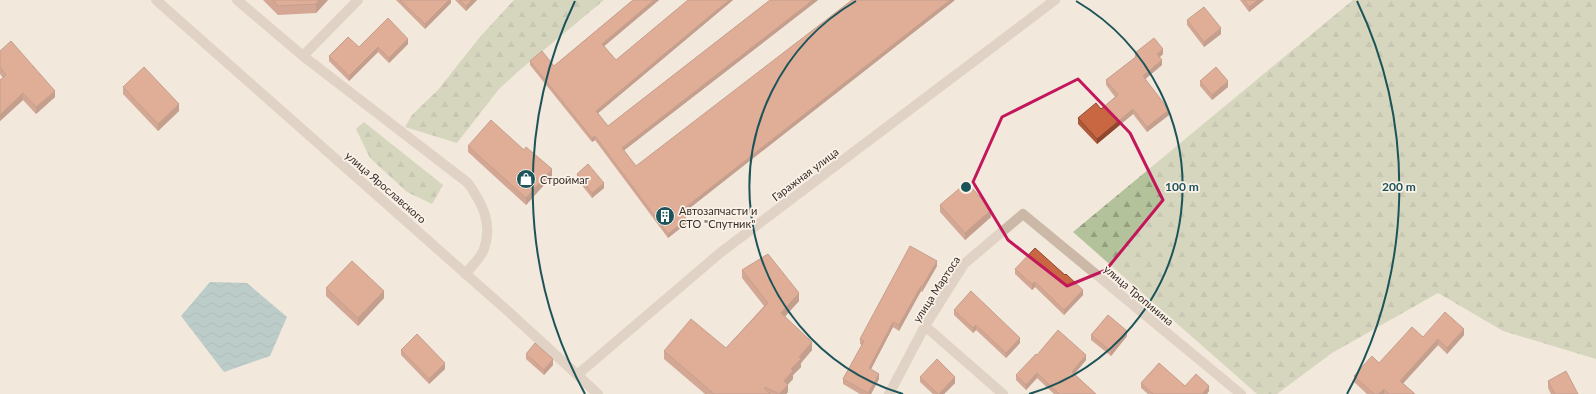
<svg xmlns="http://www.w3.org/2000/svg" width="1596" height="394" viewBox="0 0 1596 394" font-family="Lato,sans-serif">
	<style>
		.forest { fill: url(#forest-firs) }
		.water { fill: url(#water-waves) }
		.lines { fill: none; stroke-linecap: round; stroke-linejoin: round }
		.minor { stroke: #cbb8a7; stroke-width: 10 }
		.wall { fill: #ad593a }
		.shaded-wall { fill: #8d482f }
		.building { fill: #c96743; stroke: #8d482f }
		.marked { fill: none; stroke: #c2185b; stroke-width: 3; stroke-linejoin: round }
		.ring { fill: none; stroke: #1c545a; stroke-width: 2 }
		.labels { text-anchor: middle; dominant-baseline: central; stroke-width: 3.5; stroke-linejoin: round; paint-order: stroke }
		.street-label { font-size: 11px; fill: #372d28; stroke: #faf2e8 }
		.poi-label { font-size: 11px; fill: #372d28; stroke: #faf2e8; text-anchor: start }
		.centre { fill: #1c545a; stroke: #faf2e8; stroke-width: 2 }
		.ring-label { font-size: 12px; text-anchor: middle; font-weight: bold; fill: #1c545a; stroke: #faf2e8; stroke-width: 3.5; stroke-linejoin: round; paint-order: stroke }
	</style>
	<defs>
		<pattern id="forest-firs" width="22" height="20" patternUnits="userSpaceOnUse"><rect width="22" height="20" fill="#b4c29b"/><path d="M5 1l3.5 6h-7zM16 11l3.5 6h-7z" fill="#939e7e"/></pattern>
		<pattern id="water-waves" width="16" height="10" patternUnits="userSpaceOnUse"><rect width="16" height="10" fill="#7aadb1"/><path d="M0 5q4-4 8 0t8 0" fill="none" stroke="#658d90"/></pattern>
	</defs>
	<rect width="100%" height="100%" fill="#f3e8dc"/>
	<!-- forest -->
	<path class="forest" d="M514,0H604L521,69L499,89L457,143L405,127L412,115L438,90L479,38Z
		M1353,0H1596V359L1503,331L1438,293L1332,353L1277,394H1257L1073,232Z
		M364,122L443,185L432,204L407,192L370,158L356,129Z"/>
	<!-- water -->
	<path class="water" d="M210,282L247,283L287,317L270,356L224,372L181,316Z"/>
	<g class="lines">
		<!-- minor -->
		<path class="minor" d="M156,0L510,313L598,394
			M237,0L303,56L468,183C482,203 493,223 484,249C481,258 471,267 465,274
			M303,56L358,0
			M925,326L1003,394
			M577,375L720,253L1055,0
			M889,394L925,326L964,264L1023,214L1241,394"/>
	</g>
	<!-- wall -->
	<path class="wall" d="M263,0H328L316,13L278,15Z
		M396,0H451V3L425,29Z
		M455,0H477L466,11Z
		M633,0H659L604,46L616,60L733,0L598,113L608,126L770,0H818L624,150L636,166L955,0L682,213L687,223L668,238L595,140L592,142L530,65V61L554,66Z
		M1240,0H1264L1249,12Z
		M1187,20L1221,34L1204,47L1187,25Z
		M408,44L389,63L378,52L349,81L329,61V56L359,47Z
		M0,51L55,97L36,114L23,100L0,121V80L3,78L0,74Z
		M1135,53L1163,54L1160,57L1162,65L1145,79L1169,115L1147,132L1133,114L1097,144L1078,124V118L1101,109L1115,97L1106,85V80L1135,58Z
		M1200,81L1228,87L1212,100L1200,86Z
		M123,87L179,111L158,131L123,94Z
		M468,146L552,176L526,205L468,152Z
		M577,174L604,188L592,198L577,179Z
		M940,205L991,217L965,240L940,212Z
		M937,266L922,292L921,291L899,331L893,327L871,369L879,379L871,394H860L843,384V379L862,345L860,344V339Z
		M1015,269L1083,295L1064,315L1035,287L1032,290L1015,274Z
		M742,270L799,301L785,316L812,350L801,363V367L793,375V379L787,384L788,392L786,394H705L664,359V351L726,348L764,306L742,278Z
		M326,288L384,298L358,326L326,296Z
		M954,310L1020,343L1006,358L976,330L973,333L954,315Z
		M1091,335L1127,336L1111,356L1091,340Z
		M1464,335L1447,354L1438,345L1403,383L1415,394H1367L1354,382V376L1379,363L1423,337Z
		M401,350L445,369L429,384L401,355Z
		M526,354L553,365L544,375L526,359Z
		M1037,355L1086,360L1074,374L1096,394H1054L1037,378L1026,390L1016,380V375Z
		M920,377L955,383L944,394H933L920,382Z
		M1548,381L1578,394H1551L1548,388Z
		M1141,383L1185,386L1209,391L1207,394H1148L1141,388Z"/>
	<!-- shaded-wall -->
	<path class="shaded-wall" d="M319,0H328L316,13V4Z
		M449,0H451V3L425,29V24Z
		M472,0H477L466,11V6Z
		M654,0H659L602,48V44Z
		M729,0H733L596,115V111Z
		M813,0H818L622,152V148Z
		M950,0H955L681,215V211Z
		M1258,0H1264L1249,12V7Z
		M1221,28V34L1204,47V42Z
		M408,39V44L389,63V58Z
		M378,47V52L349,81V76Z
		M1163,49V54L1157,59V54Z
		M1162,60V65L1143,81V76Z
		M1228,81V87L1212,100V95Z
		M55,91V97L36,114V107Z
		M23,93V100L0,121V115Z
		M179,104V111L158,131V124Z
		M1133,109V114L1097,144V139Z
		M1169,110V115L1147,132V127Z
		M595,136V140L592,142V138Z
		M552,169V176L526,205V198Z
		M604,183V188L592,198V193Z
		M991,210V217L965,240V233Z
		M687,220V223L668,238V234Z
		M937,261V266L922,292V287Z
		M1035,282V287L1032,290V284Z
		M921,286V291L899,331V325Z
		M1083,290V295L1064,315V310Z
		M384,291V298L358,326V318Z
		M799,293V301L781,321V313Z
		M893,322V327L869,373V368Z
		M976,325V330L973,333V328Z
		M1464,329V335L1447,354V348Z
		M1127,331V336L1111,356V351Z
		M1020,338V343L1006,358V353Z
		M1438,339V345L1400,387V381Z
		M812,342V350L801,363V367L793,375V379L784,389V381L799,357Z
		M1086,355V360L1072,377V372Z
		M553,359V365L544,375V370Z
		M445,363V369L429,384V379Z
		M1037,373V378L1026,390V385Z
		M879,374V379L871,394H868Z
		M955,377V383L944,394H939Z
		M788,385V392L786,394H779Z
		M1209,386V391L1207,394H1202Z
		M1384,389V394H1379Z"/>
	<!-- building -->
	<path class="building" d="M273,0H319L316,4L278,6Z
		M400,0H449L425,24Z
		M460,0H472L466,6Z
		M633,0H654L602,44L616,60L688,0H729L596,111L608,126L770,0H813L622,148L636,166L852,0H950L681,211L687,220L668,234L595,136L592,138L530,61L542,51L554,66Z
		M1244,0H1258L1249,7Z
		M1204,7L1221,28L1204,42L1187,20Z
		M388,18L408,39L389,58L378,47L349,76L329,56L348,37L359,47Z
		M1154,38L1163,49L1157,54L1162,60L1143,76L1169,110L1147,127L1133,109L1097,139L1078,118L1096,103L1101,109L1118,95L1106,80L1137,56L1135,53Z
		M11,41L55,91L36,107L23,93L0,115V80L6,75L0,67V51Z
		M144,67L179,104L158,124L123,87Z
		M1216,67L1228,81L1212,95L1200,81Z
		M491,120L524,150L526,147L552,169L526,198L468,146Z
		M588,164L604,183L592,193L577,174Z
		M967,182L991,210L965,233L940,205Z
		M910,246L937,261L922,287L921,286L899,325L893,322L869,368L879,374L868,393L843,379L864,341L860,339Z
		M1035,248L1065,275L1066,274L1083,290L1064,310L1035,282L1032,284L1015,269Z
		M768,254L799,293L781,313L812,342L799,357L801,359L791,369L793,371L784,381L788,385L779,394L765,387L764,388L770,394H714L664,351L691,319L726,348L768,303L742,270Z
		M352,261L384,291L358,318L326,288Z
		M971,291L1020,338L1006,353L976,325L973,328L954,310Z
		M1445,312L1464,329L1447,348L1438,339L1400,381L1415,394H1389L1384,389L1379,394H1374L1354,376L1372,356L1379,363L1412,327L1423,337Z
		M1108,315L1127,331L1111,351L1091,335Z
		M1058,330L1086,355L1072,372L1096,394H1059L1037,373L1026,385L1016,375L1036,354L1037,355Z
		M417,334L445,363L429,379L401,350Z
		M535,343L553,359L544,370L526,354Z
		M937,359L955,377L939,394H938L920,377Z
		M1159,363L1185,386L1196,374L1209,386L1202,394H1153L1141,383Z
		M1566,371L1578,394H1555L1548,381Z"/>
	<!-- marked area -->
	<path d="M0 0H1596V394H0ZM1078,79L1130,133L1163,200L1106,270L1067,286L1008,240L973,182L1002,117Z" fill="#f3e8dc" fill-opacity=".55" fill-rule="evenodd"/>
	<path class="marked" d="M1078,79L1130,133L1163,200L1106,270L1067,286L1008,240L973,182L1002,117Z"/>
	<!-- distance rings -->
	<g class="ring">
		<path d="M903 394A216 216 0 0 1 856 1M1076 1A216 216 0 0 1 1029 394"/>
		<path d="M585 394A433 433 0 0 1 575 1M1357 1A433 433 0 0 1 1347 394"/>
	</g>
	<!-- icons -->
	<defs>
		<g id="shop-disc" transform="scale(1)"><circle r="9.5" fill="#1c545a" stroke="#faf2e8"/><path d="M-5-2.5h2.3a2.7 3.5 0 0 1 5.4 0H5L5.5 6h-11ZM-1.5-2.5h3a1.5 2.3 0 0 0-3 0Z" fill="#fff"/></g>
		<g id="building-disc" transform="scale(1)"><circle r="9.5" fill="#1c545a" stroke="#faf2e8"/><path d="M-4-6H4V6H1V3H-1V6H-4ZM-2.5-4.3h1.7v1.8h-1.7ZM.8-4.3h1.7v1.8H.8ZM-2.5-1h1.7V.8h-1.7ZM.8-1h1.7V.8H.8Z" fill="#fff"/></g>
	</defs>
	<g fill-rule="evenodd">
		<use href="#shop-disc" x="526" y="179"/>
		<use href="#building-disc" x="665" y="216"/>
	</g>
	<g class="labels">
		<!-- street labels -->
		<g class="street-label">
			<text transform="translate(805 174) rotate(-37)">Гаражная улица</text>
			<text transform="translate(386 187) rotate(41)">улица Ярославского</text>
			<text transform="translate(936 289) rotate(-57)">улица Мартоса</text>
			<text transform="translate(1139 295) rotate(40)">улица Тропинина</text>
		</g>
		<!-- poi labels -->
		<g class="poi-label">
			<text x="540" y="179">Строймаг</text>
			<text x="679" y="210">Автозапчасти и<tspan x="679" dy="13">СТО "Спутник"</tspan></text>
		</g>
	</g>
	<circle cx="966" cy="187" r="6" class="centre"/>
	<g class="ring-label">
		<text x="1182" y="191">100 m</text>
		<text x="1399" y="191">200 m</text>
	</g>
</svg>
